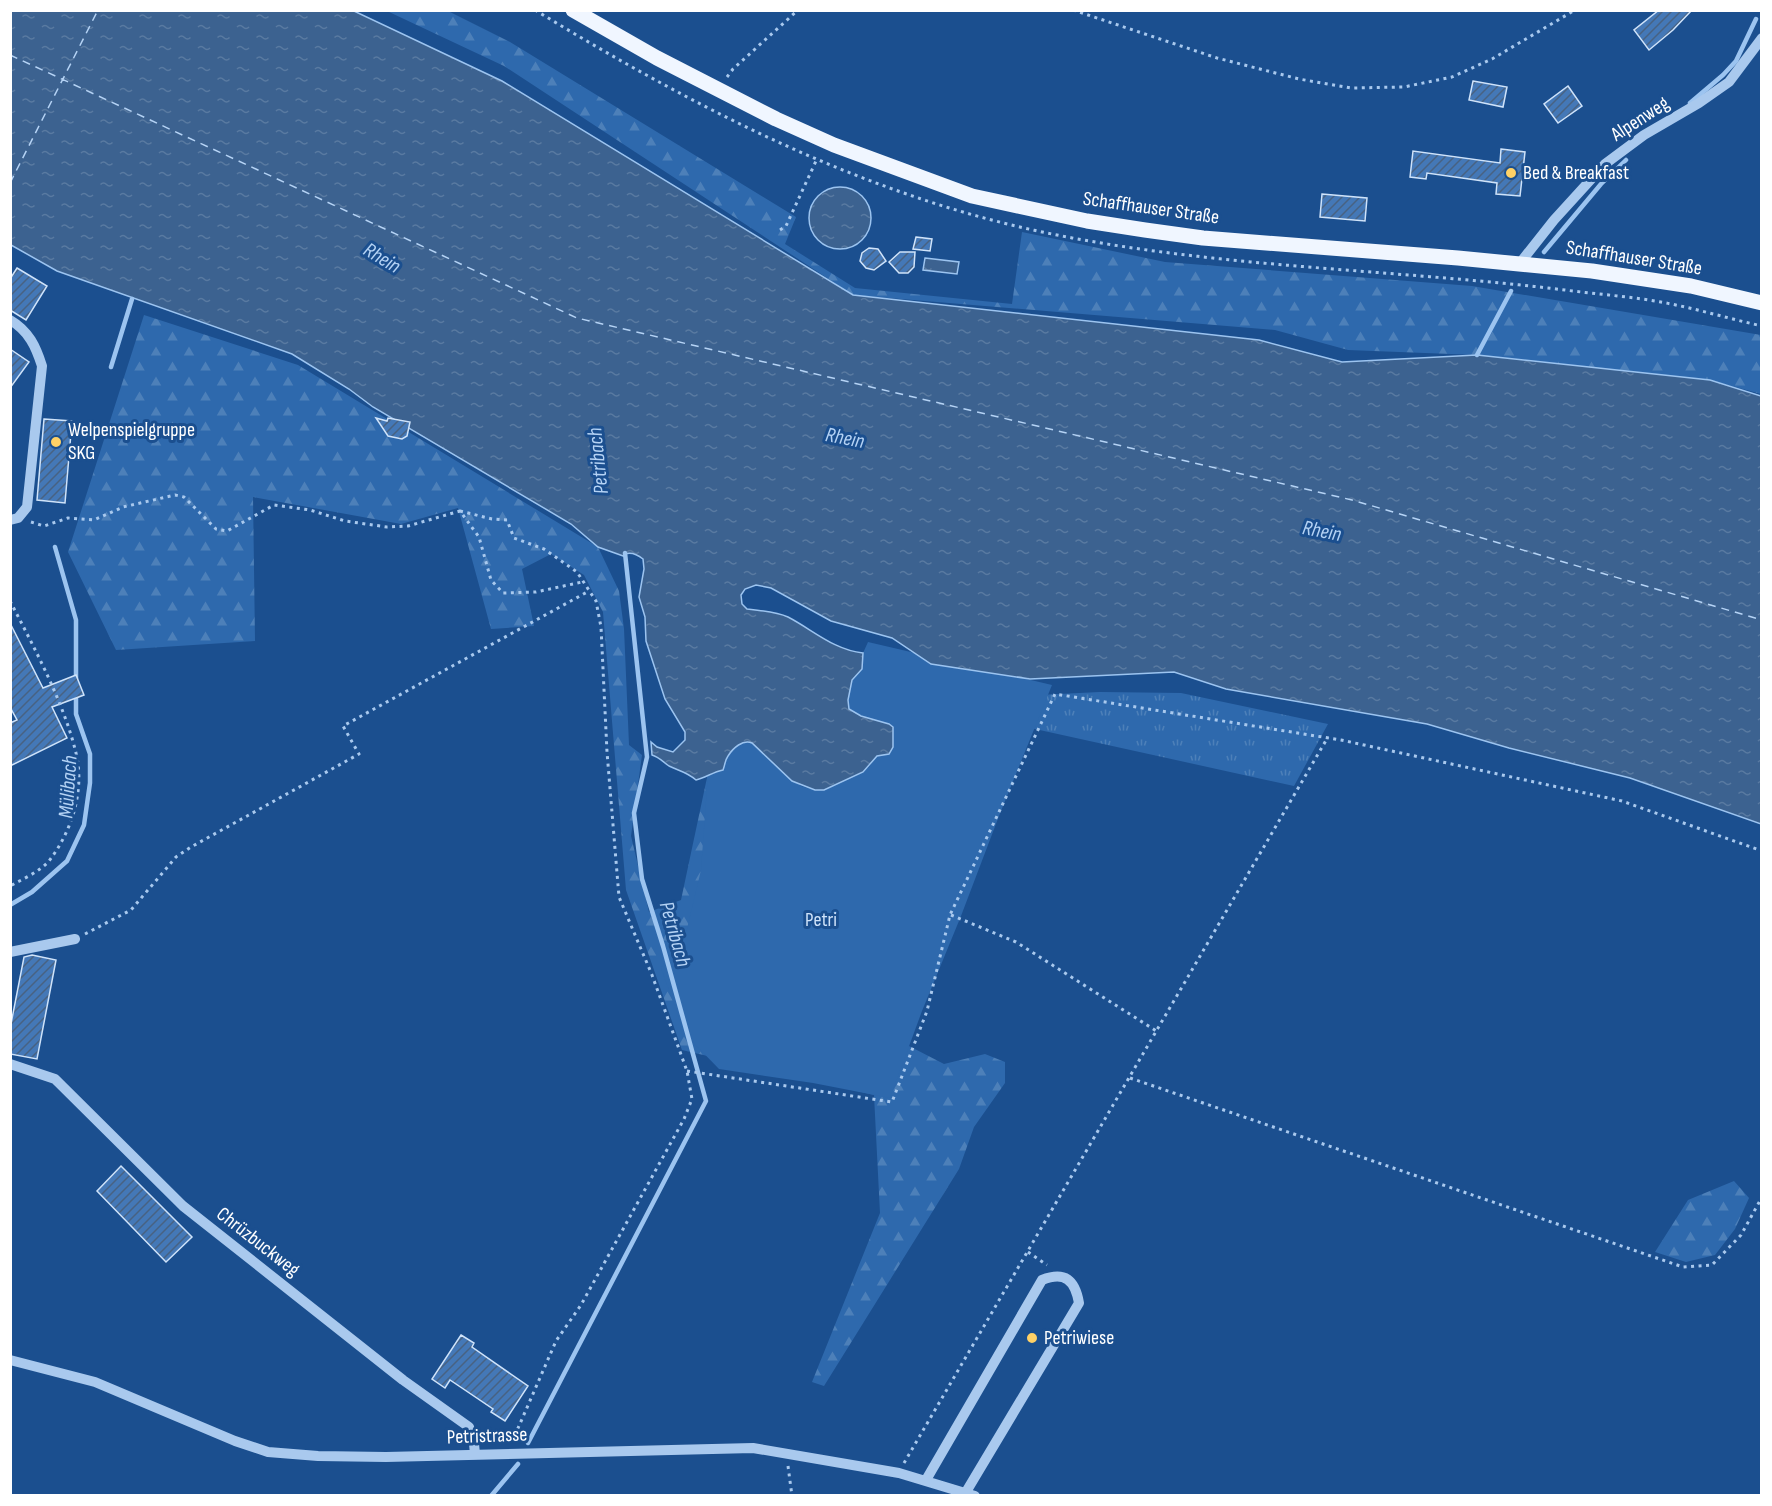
<svg xmlns="http://www.w3.org/2000/svg" width="1772" height="1506" viewBox="0 0 1772 1506" font-family="'Sofia Sans Condensed',sans-serif">
	<style>
		.grass { fill: url(#grass-tufts) }
		.forest { fill: url(#forest-firs) }
		.park { fill: #2e69ad }
		.water { fill: url(#water-ripples); stroke: #9cc4f0; stroke-width: 1.5 }
		.lines { fill: none; stroke-linecap: round; stroke-linejoin: round }
		.stream { stroke: #9cc4f0; stroke-width: 4.5 }
		.ferry { stroke: #b5d3f5; stroke-width: 1.5; stroke-dasharray: 8 6; stroke-linecap: butt }
		.building { fill: url(#building-hatch); stroke: #cfe3fa; stroke-width: 1.5 }
		.path { stroke: #a9c9ee; stroke-width: 3; stroke-dasharray: 3 4.5; stroke-linecap: butt }
		.minor { stroke: #a9c9ee; stroke-width: 10 }
		.major { stroke: #f0f6ff; stroke-width: 15 }
		.poi-dot { fill: #ffd166; stroke: #1b4f8f; stroke-width: 2 }
		.labels { text-anchor: middle; dominant-baseline: central; stroke-width: 6; stroke-linejoin: round; paint-order: stroke }
		.street-label { font-size: 20px; fill: #fff; stroke: #1b4f8f }
		.poi-label { font-size: 20px; fill: #fff; stroke: #1b4f8f; text-anchor: start }
		.park-label { font-size: 20px; fill: #cfe3fa; stroke: #1b4f8f }
		.water-label { font-size: 21px; font-style: italic; fill: #b5d3f5; stroke: #1b4f8f }
	</style>
	<defs>
		<pattern id="grass-tufts" width="24" height="20" patternUnits="userSpaceOnUse" patternTransform="scale(1.5)"><rect width="24" height="20" fill="#2e69ad"/><path d="M3 7l-1-3M5 7V3M7 7l1-3M15 17l-1-3M17 17v-4M19 17l1-3" fill="none" stroke="#4d80b9"/></pattern>
		<pattern id="forest-firs" width="22" height="20" patternUnits="userSpaceOnUse" patternTransform="scale(1.5)"><rect width="22" height="20" fill="#2e69ad"/><path d="M5 1l3.5 6h-7zM16 11l3.5 6h-7z" fill="#4d80b9"/></pattern>
		<pattern id="water-ripples" width="26" height="14" patternUnits="userSpaceOnUse" patternTransform="scale(1.5)"><rect width="26" height="14" fill="#3c6290"/><path d="M2 4q2-2 4 0t4 0M15 11q2-2 4 0t4 0" fill="none" stroke="#597aa1"/></pattern>
		<pattern id="building-hatch" width="6" height="6" patternUnits="userSpaceOnUse" patternTransform="scale(1.5)"><rect width="6" height="6" fill="#4478b7"/><path d="M-1 1l2-2M0 6l6-6M5 7l2-2" fill="none" stroke="#486282"/></pattern>
	</defs>
	<rect width="100%" height="100%" fill="#1b4f8f"/>
	<!-- grass -->
	<path class="grass" d="M1100,692L1181,693L1328,724L1294,786L1026,727L1038,695Z"/>
	<!-- forest -->
	<path class="forest" d="M387,11H448L510,42L796,217L785,244L855,288L1012,304L1022,232L1165,262L1472,286L1761,335V394L1710,380L1477,355L1348,350L1275,330L853,295L504,66Z
		M144,315L298,365L598,547L619,591L624,629L629,745L642,755L631,836L649,912L681,900L708,773L909,1046L944,1064L985,1054L1005,1062V1083L974,1127L959,1169L824,1386L812,1382L880,1213L874,1095L682,1050L626,890L603,612L584,575L551,554L522,569L534,626L491,629L458,508L401,524L253,497L255,641L116,650L68,552Z
		M1734,1181L1749,1198L1735,1229L1715,1255L1686,1262L1655,1252L1688,1200Z"/>
	<!-- park -->
	<path class="park" d="M868,642L1052,685L999,816L961,916L922,1011L890,1098L813,1083L719,1069L684,1033L661,968L687,929L701,870L708,773L723,770L726,757L743,741L752,743L801,786L814,790H824L869,767L893,727L889,724L861,716L849,709L848,700L852,680L862,669L863,653Z"/>
	<!-- water -->
	<path class="water" d="M11,11H354L502,81L853,295L1259,340L1342,362L1477,355L1710,380L1761,396V824L1630,778L1509,748L1427,724L1226,689L1174,672L1030,679L931,664L892,638L831,621L771,588L756,585L745,589L741,595L742,604L747,609C761,611 775,611 788,617C813,630 834,650 863,653L862,669L852,680L848,700L849,709L861,716L889,724L893,727V747L889,754L877,756L863,772L824,790H815L792,781L752,743C743,739 733,748 728,756C725,760 725,765 723,770C713,772 705,778 696,780C687,772 679,771 669,766C663,762 659,757 652,755L651,742L657,747L673,752L685,740V732L665,699L646,641L645,617L639,597L644,569L643,559C638,555 631,552 625,554L626,557L598,547L571,524L373,407L349,389L292,354L57,271L11,245Z
		M809 218a31 31 0 1 1 62 0a31 31 0 1 1-62 0Z
		M925,258L959,262L957,274L923,270Z"/>
	<g class="lines">
		<!-- stream -->
		<path class="stream" d="M1690,103L1723,75L1736,61L1756,19
			M1544,252L1601,184L1626,160
			M1477,355L1511,291
			M111,367L132,299
			M55,547L76,620V679
			M10,905L32,892L67,861L84,825L90,783V754L76,714V694
			M528,1443L706,1101L663,946L642,879L634,813L647,757L625,553
			M491,1496L518,1464"/>
		<!-- ferry -->
		<path class="ferry" d="M10,55L577,318L1352,500L1762,620
			M10,183L98,10"/>
	</g>
	<!-- building -->
	<path class="building" d="M1659,10H1692L1673,30L1649,50L1634,30Z
		M1473,81L1507,87L1503,107L1469,100Z
		M1568,86L1582,106L1558,123L1544,104Z
		M1501,149L1525,152L1520,196L1496,194L1497,183L1427,173L1426,179L1410,177L1413,151L1500,163Z
		M1322,194L1367,198L1365,221L1320,217Z
		M916,237L932,239L930,251L913,249Z
		M869,248L878,249L886,261L874,270L866,268L860,261L862,253Z
		M900,252H915L914,267L908,273H899L889,262Z
		M17,268L47,286L26,320L10,310V279Z
		M10,349L29,362L10,388Z
		M376,418L387,421L388,418L410,422L407,436L402,439L388,436Z
		M44,419L72,421L65,503L37,500Z
		M10,623L43,688L76,675L84,695L52,707L67,738L10,766V723L17,720L10,707Z
		M32,955L56,960L37,1059L10,1054V1029L24,957Z
		M121,1166L192,1237L166,1262L97,1191Z
		M461,1335L474,1343L472,1347L528,1386L505,1421L491,1412L493,1409L450,1380L445,1388L432,1379Z"/>
	<g class="lines">
		<!-- path -->
		<path class="path" d="M535,10C694,107 863,195 1047,233C1217,268 1393,269 1565,290C1595,294 1625,296 1655,301C1691,307 1726,318 1762,326
			M1073,10L1217,58L1299,79L1351,88L1404,87L1452,77L1492,59L1575,10
			M727,77L733,69L798,10
			M780,230L786,226L816,161
			M460,511L492,519L507,520L514,538L544,549L577,572L596,601L601,627L607,752L619,897L652,975L687,1071L692,1099L684,1119L581,1305L556,1341L512,1442
			M31,522L44,526L68,518L94,520L123,507L175,495L184,497L216,529L227,531L274,505L310,510L345,521L387,527L408,526L460,511L479,537L491,580L503,593L536,592L582,582
			M10,601C34,647 64,703 76,753C85,790 72,831 49,861C39,872 23,879 10,886
			M951,915L1016,942L1158,1032
			M85,934L131,910L176,857L191,847L359,754L343,726L589,591
			M687,1071L892,1102L927,1011L950,915L1055,694L1341,740L1622,801L1762,851
			M1130,1078L1683,1267L1712,1265L1741,1235L1762,1197
			M1028,1252L1047,1265
			M904,1463L1328,737
			M788,1466L792,1496"/>
		<!-- minor -->
		<path class="minor" d="M1520,263L1554,220L1605,164L1644,135L1699,103L1729,82L1762,38
			M10,320C29,331 36,347 42,366L27,507L18,518L10,520
			M10,952L75,939
			M10,1064L55,1079L183,1206L403,1380L469,1427L474,1444L475,1454
			M10,1360L95,1382L235,1441L268,1452L318,1456L386,1457L753,1448L899,1473L975,1496
			M926,1480L1042,1280C1065,1271 1075,1280 1079,1303L966,1492"/>
		<!-- major -->
		<path class="major" d="M573,10L657,58L776,119L834,145L972,196L1087,221L1145,230L1203,238L1458,258L1592,271L1691,286L1762,303"/>
	</g>
	<!-- markers -->
	<g class="poi-dot">
		<circle cx="1511" cy="173" r="6"/>
		<circle cx="56" cy="442" r="6"/>
		<circle cx="1032" cy="1338" r="6"/>
	</g>
	<g class="labels">
		<!-- street labels -->
		<g class="street-label">
			<text transform="translate(1640 119) rotate(-33)">Alpenweg</text>
			<text transform="translate(1151 208) rotate(8)">Schaffhauser Straße</text>
			<text transform="translate(1634 258) rotate(9)">Schaffhauser Straße</text>
			<text transform="translate(258 1242) rotate(38)">Chrüzbuckweg</text>
			<text transform="translate(487 1436) rotate(-2)">Petristrasse</text>
		</g>
		<!-- poi labels -->
		<g class="poi-label">
			<text x="1523" y="173">Bed &amp; Breakfast</text>
			<text x="68" y="430">Welpenspielgruppe<tspan x="68" dy="23">SKG</tspan></text>
			<text x="1044" y="1338">Petriwiese</text>
		</g>
		<!-- park labels -->
		<g class="park-label">
			<text x="821" y="920">Petri</text>
		</g>
		<!-- water labels -->
		<g class="water-label">
			<text transform="translate(382 258) rotate(31)">Rhein</text>
			<text transform="translate(845 438) rotate(11)">Rhein</text>
			<text transform="translate(598 461) rotate(-96)">Petribach</text>
			<text transform="translate(1322 531) rotate(11)">Rhein</text>
			<text transform="translate(68 787) rotate(-86)">Mülibach</text>
			<text transform="translate(675 934) rotate(74)">Petribach</text>
		</g>
	</g>
	<!-- border -->
	<rect width="1772" height="1506" fill="none" stroke="#ffffff" stroke-width="24"/>
</svg>
